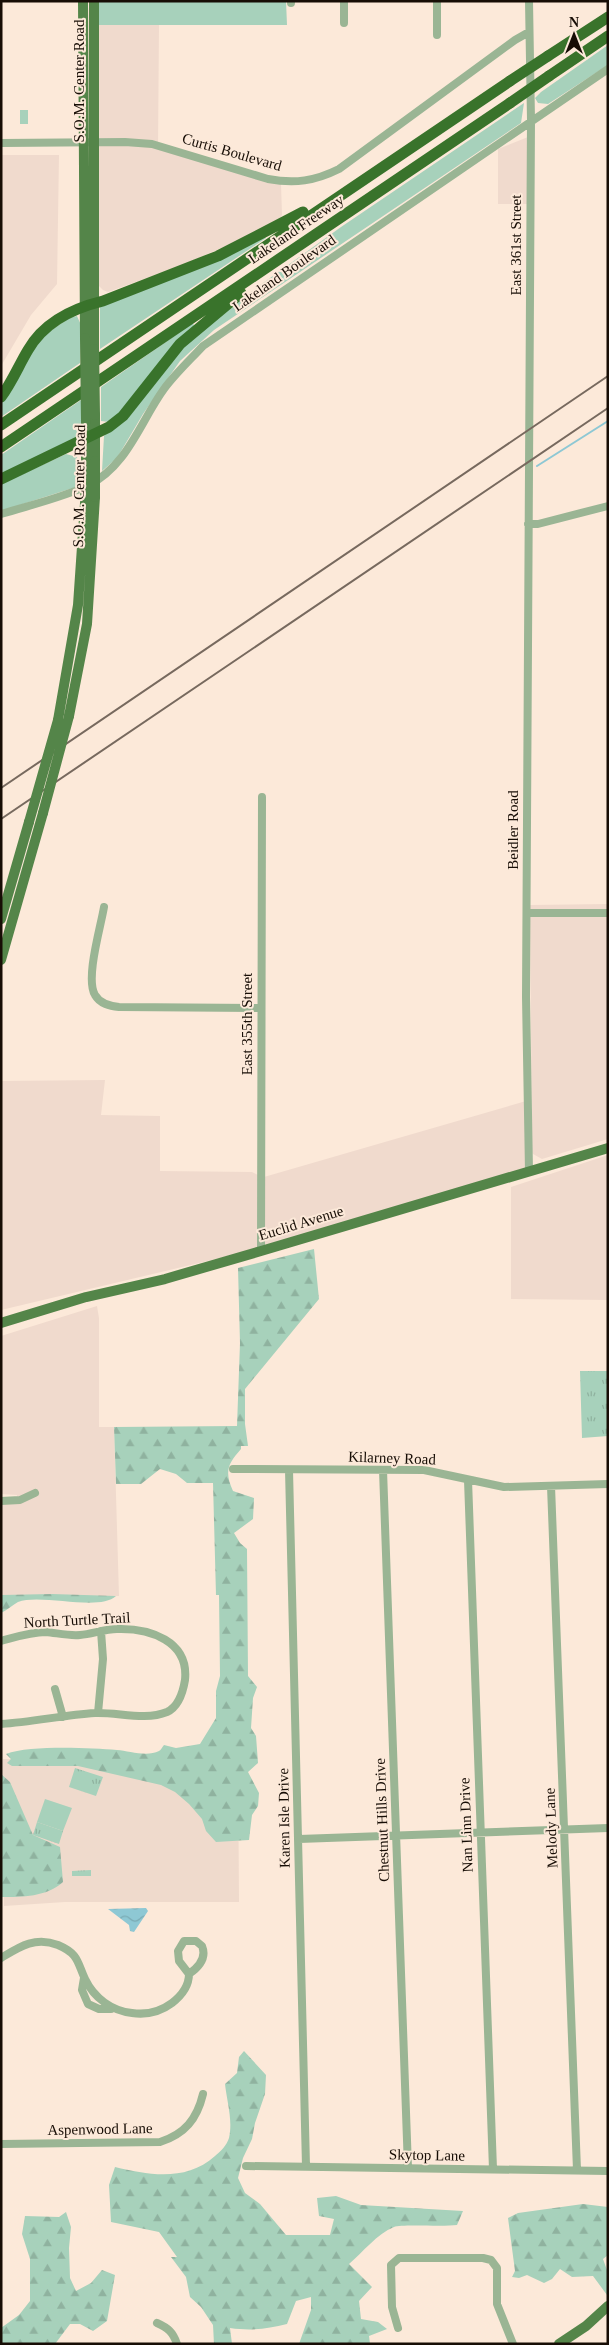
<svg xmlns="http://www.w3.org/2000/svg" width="609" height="2345" viewBox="0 0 609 2345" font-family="Georgia,serif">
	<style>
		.commercial { fill: #f0dacd }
		.education { fill: #efdacc }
		.green { fill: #a7d1bb }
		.forest { fill: url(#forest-firs) }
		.park { fill: url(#park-tufts) }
		.water { fill: url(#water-waves) }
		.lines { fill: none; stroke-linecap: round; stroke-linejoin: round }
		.stream { stroke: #8ec8d4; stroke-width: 2 }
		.minor { stroke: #9ab594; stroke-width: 8 }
		.major { stroke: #548549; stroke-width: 10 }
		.highway { stroke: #39732b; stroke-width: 11 }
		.rail { stroke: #77695e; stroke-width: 2 }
		.major-bridge { stroke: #548549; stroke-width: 10 }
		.highway-bridge { stroke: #39732b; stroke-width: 11 }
		.labels { text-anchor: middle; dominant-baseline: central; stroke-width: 4; stroke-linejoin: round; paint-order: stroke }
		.street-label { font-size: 15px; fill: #170d05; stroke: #fce9d9 }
	</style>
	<defs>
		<pattern id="forest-firs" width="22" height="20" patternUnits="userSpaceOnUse" patternTransform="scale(1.25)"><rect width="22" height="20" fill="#a7d1bb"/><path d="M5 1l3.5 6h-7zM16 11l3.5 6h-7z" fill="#8fb29f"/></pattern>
		<pattern id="park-tufts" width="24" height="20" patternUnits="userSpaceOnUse" patternTransform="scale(1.25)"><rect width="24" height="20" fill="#a7d1bb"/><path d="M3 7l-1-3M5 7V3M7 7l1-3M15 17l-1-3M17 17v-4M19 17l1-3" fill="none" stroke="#8fb29f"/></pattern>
		<pattern id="water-waves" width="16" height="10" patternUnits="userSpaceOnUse" patternTransform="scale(1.25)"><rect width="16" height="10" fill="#8ec8d4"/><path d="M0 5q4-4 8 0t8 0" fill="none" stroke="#7aabb4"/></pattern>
	</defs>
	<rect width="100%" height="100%" fill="#fce9d9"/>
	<!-- commercial -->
	<path class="commercial" d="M98,25H159L158,148L281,184L282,215L278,223L180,266L108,292L103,290L97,284Z
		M528,137V204H498V149Z
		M1,155H59L57,284L31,315L1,366Z
		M608,904V1139L542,1159L533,1154L532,1151L530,905Z
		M105,1080L101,1115L160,1116V1171L252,1172L260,1176L258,1249L1,1310V1081Z
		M526,1101L527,1169L264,1247V1177Z
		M608,1155V1300L511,1299V1187Z
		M97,1306L99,1318V1427H114L119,1596L1,1597V1502H16L17,1495L1,1494V1336Z"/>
	<!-- education -->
	<path class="education" d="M3,1759L238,1760L239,1902H65L4,1906Z"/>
	<!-- green -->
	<path class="green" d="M98,1H286L287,25H98Z
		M608,45V65L548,104L538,103L535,98L541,92Z
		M524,103L521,123L214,330L180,361L143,414L117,458L102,471L104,436L181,347L227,309L341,227Z
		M20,110H28V124H20Z
		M265,236L266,238L100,349V307Z
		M77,316L81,325L80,363L1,417V401L36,341L69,318Z
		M193,323L194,326L130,404L109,422L101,421V387Z
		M81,400V429L77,437L1,474V455Z
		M66,454L77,457L80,469L79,486L1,511V484Z
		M45,1799L72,1808L63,1831L37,1822Z"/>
	<!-- forest -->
	<path class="forest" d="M314,1249L319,1299L245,1389V1424L248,1446H241V1449C228,1464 224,1471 233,1491L254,1498L253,1519L234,1533L240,1543L247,1549L248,1676L257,1687L253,1698L251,1728L256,1736L258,1763L248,1772L259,1793L258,1806L252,1815L249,1840L216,1842L206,1831L202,1819L189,1804L175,1792L161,1785L78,1766H12L7,1763L11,1759L6,1754C30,1745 90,1748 117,1750C129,1751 147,1757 159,1751C161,1750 162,1747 164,1745L176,1748L200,1744L216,1718V1691L220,1676L219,1595H216L213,1483H187L176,1474L160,1469L141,1484H116L114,1427L237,1426L240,1343L238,1268Z
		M52,1594L116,1596C99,1612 41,1593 18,1602C13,1605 7,1610 1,1613V1595Z
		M1,1774L10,1782L33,1835L60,1847L63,1882C46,1897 23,1897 1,1897Z
		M244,2051L266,2075L265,2094L255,2123L252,2139L243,2158L238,2178L245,2193L260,2204L286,2235H330L334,2219L319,2216L317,2198L336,2196L361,2205L463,2211L457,2225C444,2227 401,2224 394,2227C377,2234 363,2252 349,2264L372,2287L359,2301L361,2319L378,2322L387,2329L369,2336L370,2344H299L311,2310V2297L296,2301L287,2324C267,2329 251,2331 230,2328L232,2344H214L213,2325L201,2307L190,2297L186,2277L171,2257H177L159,2232L111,2222L109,2185L115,2167C149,2175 186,2182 215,2156C220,2152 227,2145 229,2138C233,2120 227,2102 225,2084L237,2073L239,2057Z
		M583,2204L608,2207V2255L603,2259L608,2273L607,2295L593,2276L572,2277L560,2269L552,2279L544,2283L527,2275L519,2278L512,2277L515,2271L508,2218L518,2213Z
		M66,2212L71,2227L69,2248L70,2278L76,2291L91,2283L102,2270L115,2275L107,2321L93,2331L80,2324H70L55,2344H1V2328L19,2315L30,2301V2259L22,2234L25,2216L59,2217Z"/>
	<!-- park -->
	<path class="park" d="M580,1371H608V1436L582,1438Z
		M75,1768L103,1777L96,1796L69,1787Z
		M37,1822L63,1831L59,1844L33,1835Z
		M91,1870V1876H72V1871Z"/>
	<!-- water -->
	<path class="water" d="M146,1908L148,1911L134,1932L130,1931L129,1925L108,1909Z"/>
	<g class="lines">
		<!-- stream -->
		<path class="stream" d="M537,466L608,421"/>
		<!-- minor -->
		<path class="minor" d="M291,1V3
			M344,1V23
			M437,1V35
			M529,1L531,120L526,997L529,1171
			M1,143L125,142L152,144L268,179C295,184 315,181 339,169L515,40L529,32
			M1,514C30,505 62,498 89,485C128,465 140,422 164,389C175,374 190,360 203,346L608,69
			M528,524H538L608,506
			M104,907C101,926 85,979 95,995C100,1004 110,1006 119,1007L261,1008
			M527,913H608
			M261,1251L262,797
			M233,1469L424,1470L504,1487L608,1484
			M289,1470L306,2166
			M383,1470L408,2168
			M468,1480L493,2169
			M551,1486L577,2170
			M1,1501L20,1500L35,1493
			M1,1641C16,1637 30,1632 46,1632C57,1633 68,1636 80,1635C92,1634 105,1629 117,1629C150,1628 189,1641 185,1680C183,1692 178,1707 167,1712C145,1721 118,1712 95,1713C64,1715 33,1722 1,1724
			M55,1689L63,1717
			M98,1713L103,1659L101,1631
			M299,1839L608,1828
			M1,1958C19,1947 35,1936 58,1945C79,1954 77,1962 85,1979C94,1998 112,2011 132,2013C146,2015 160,2012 172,2003C181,1996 189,1986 189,1974L179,1961L178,1951L184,1941H196L202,1946C207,1958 199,1967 189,1974
			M84,1978L82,1990L88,2004L99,2009H111
			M1,2144L160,2142C185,2134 197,2119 203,2094
			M246,2166L608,2171
			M157,2323C168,2328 173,2332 177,2344
			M398,2328L392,2307L391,2265L399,2258H483L491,2260L497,2268V2304L513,2344"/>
		<!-- major -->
		<path class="major" d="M83,1L85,338
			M94,349V1
			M95,415V461
			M86,469V422
			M69,716L87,624L95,497
			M58,720L78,605L85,503
			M1,919L29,822
			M1,960L43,813
			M1,1323L86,1297L165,1279L261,1251L608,1148
			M559,2344L586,2326L608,2306"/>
		<!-- highway -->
		<path class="highway" d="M548,56L608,17
			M549,76L608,36
			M1,397C12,382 19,365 28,350C44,322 74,308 103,301L218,256L303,212
			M1,425L510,81
			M1,447L510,103
			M1,479L109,427L123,416L180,344L241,293"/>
		<!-- rail -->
		<path class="rail" d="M1,788L608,376
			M1,819L608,408"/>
		<!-- major-bridge -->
		<path class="major-bridge" d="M85,338L86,422
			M94,349L95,415
			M95,497V461
			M85,503L86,469
			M43,813L69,716
			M29,822L58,720"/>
		<!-- highway-bridge -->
		<path class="highway-bridge" d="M510,81L548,56
			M510,103L549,76"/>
	</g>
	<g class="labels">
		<!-- street labels -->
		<g class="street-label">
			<text transform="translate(79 81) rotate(-90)">S.O.M. Center Road</text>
			<text transform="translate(232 152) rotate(16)">Curtis Boulevard</text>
			<text transform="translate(296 229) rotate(-34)">Lakeland Freeway</text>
			<text transform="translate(516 245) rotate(-90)">East 361st Street</text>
			<text transform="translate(284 273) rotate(-35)">Lakeland Boulevard</text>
			<text transform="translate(79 486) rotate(-89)">S.O.M. Center Road</text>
			<text transform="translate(513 830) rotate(-90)">Beidler Road</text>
			<text transform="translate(247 1024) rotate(-90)">East 355th Street</text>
			<text transform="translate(301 1223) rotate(-17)">Euclid Avenue</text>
			<text transform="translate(392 1458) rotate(2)">Kilarney Road</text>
			<text transform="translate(77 1620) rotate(-3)">North Turtle Trail</text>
			<text transform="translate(284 1818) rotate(-91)">Karen Isle Drive</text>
			<text transform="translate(382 1820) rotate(-92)">Chestnut Hills Drive</text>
			<text transform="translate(466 1825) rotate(-92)">Nan Linn Drive</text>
			<text transform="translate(551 1828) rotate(-92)">Melody Lane</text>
			<text transform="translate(100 2129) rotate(-1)">Aspenwood Lane</text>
			<text transform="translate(427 2155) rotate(1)">Skytop Lane</text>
		</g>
	</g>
	<!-- border -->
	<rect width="609" height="2345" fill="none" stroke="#170d05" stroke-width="5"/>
	<!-- north arrow -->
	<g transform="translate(574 35)" stroke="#fce9d9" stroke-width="4" paint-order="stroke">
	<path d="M0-4L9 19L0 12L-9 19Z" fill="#170d05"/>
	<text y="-8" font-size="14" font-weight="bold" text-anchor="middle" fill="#170d05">N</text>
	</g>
</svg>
